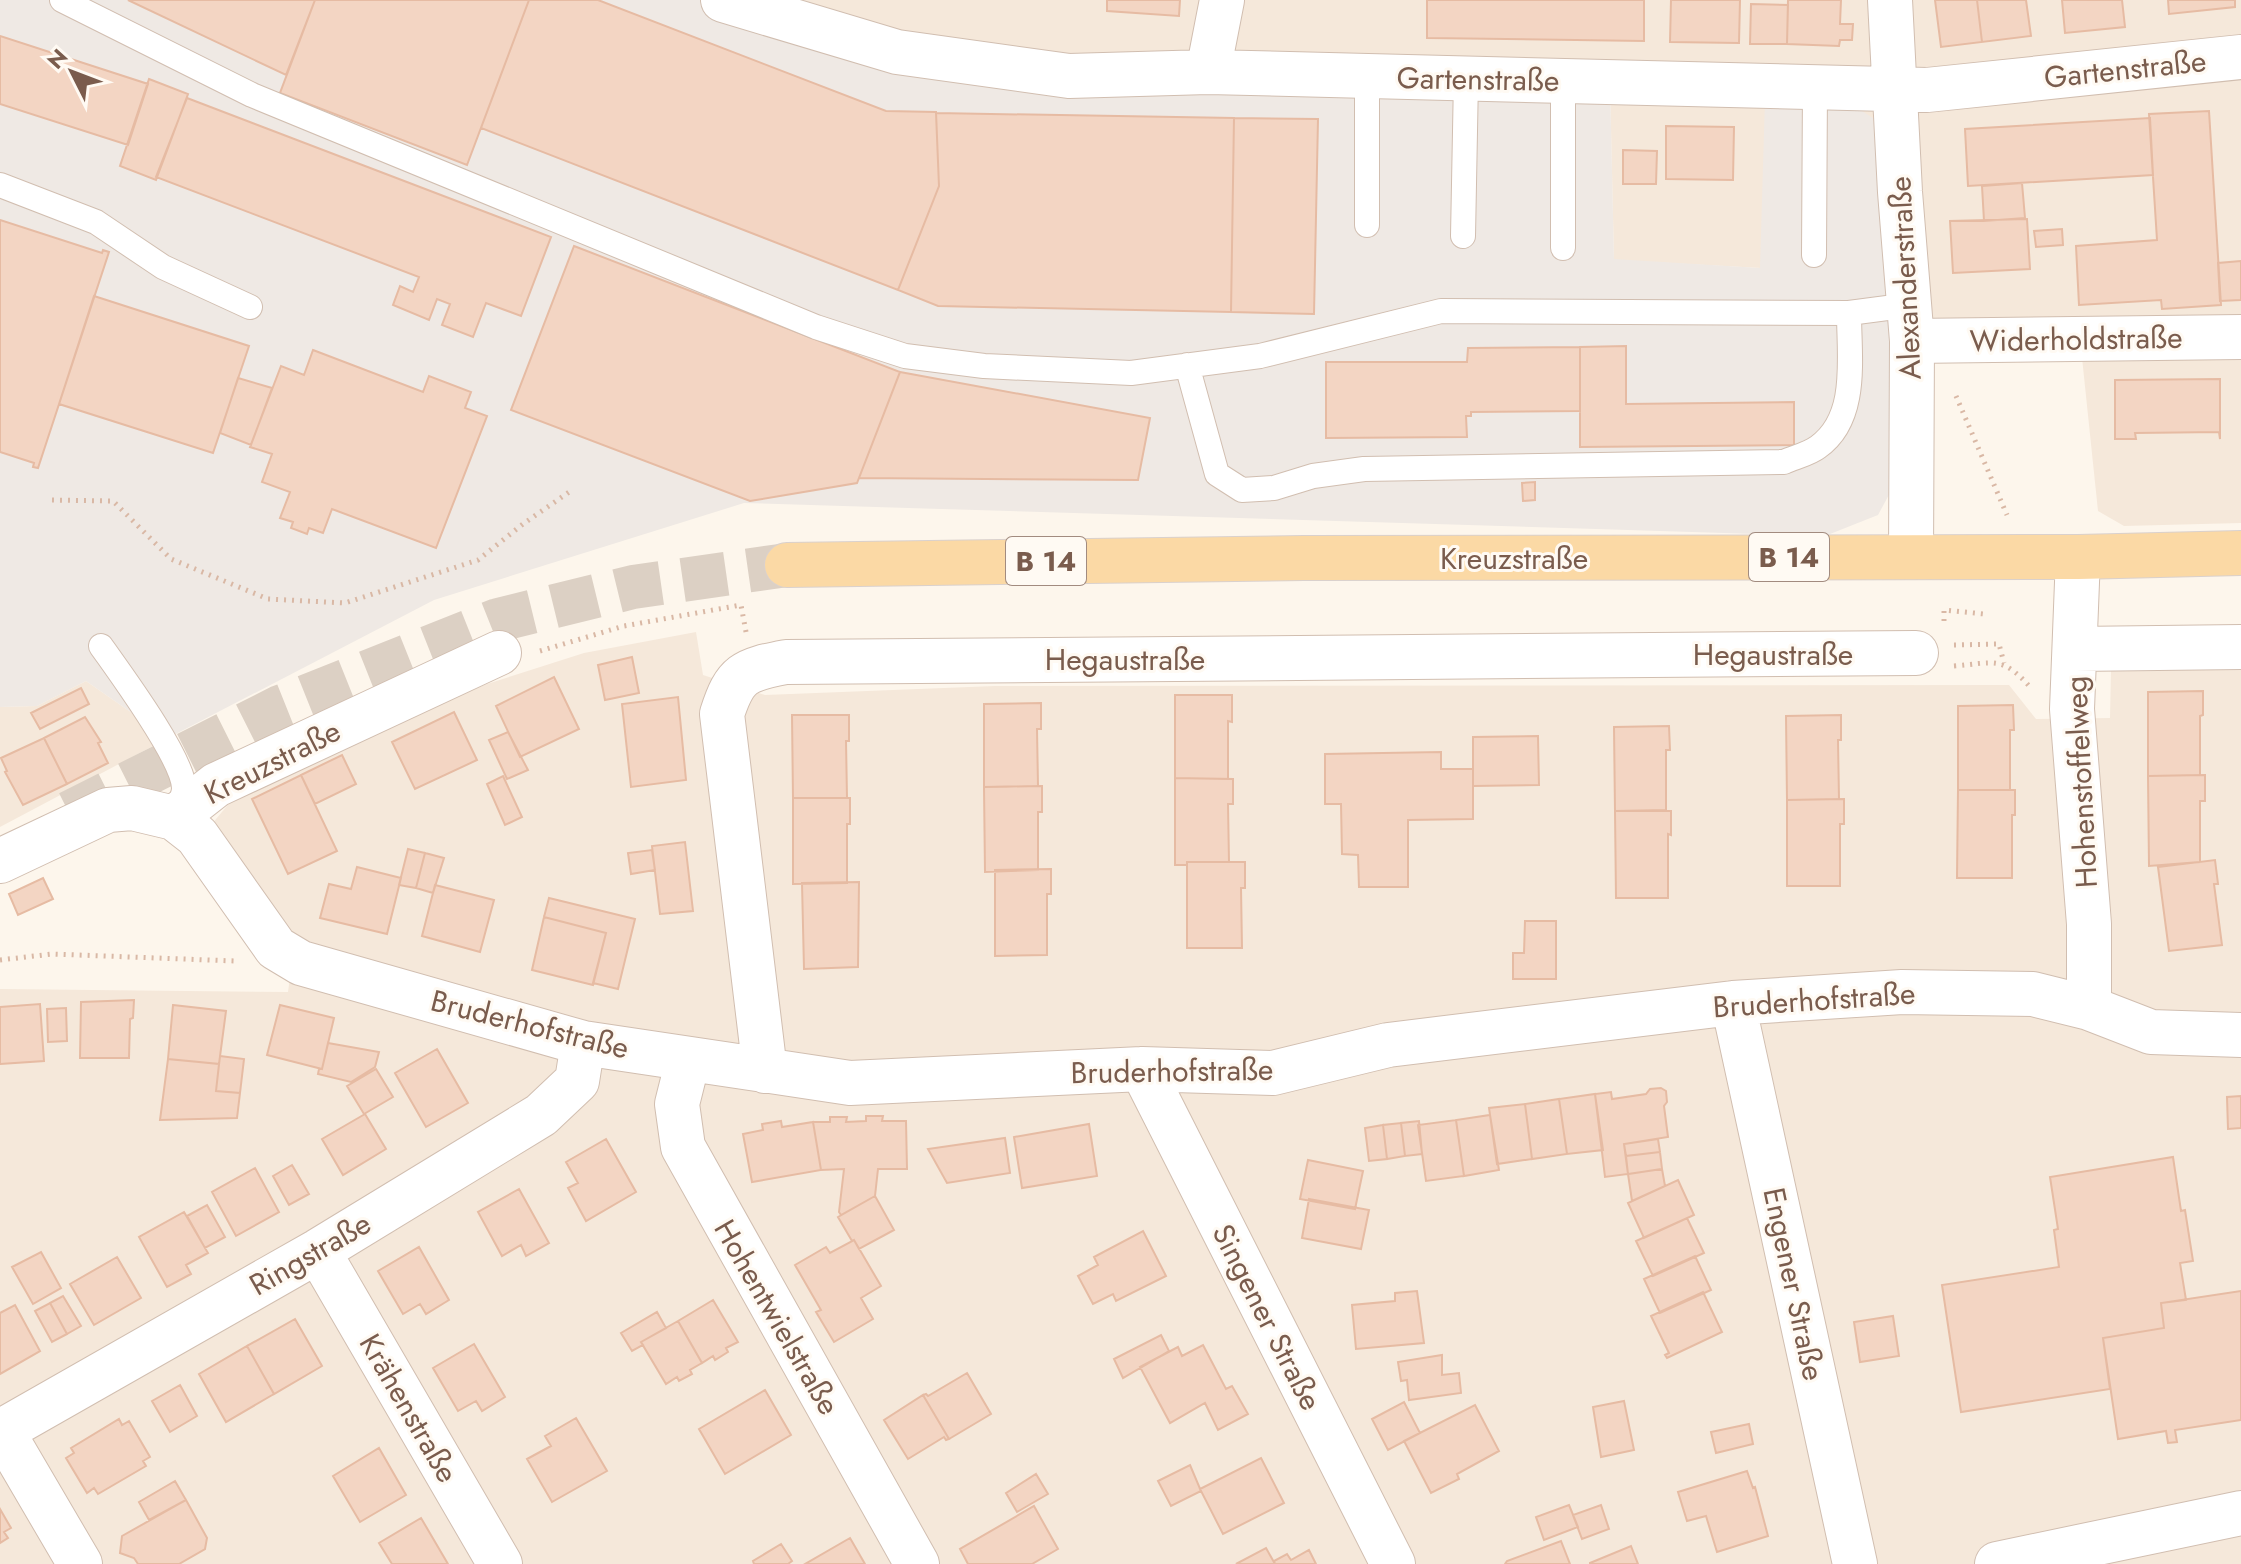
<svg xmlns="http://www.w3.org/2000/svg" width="2241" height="1564" viewBox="0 0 2241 1564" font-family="Jost,sans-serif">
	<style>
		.residential { fill: #f5e8da }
		.industrial { fill: #efe9e4 }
		.building { fill: #f3d5c3; stroke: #e6bba3; stroke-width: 2 }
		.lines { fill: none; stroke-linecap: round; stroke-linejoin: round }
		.primary-tunnel { stroke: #dcd0c4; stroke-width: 44; stroke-dasharray: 44 22; stroke-linecap: butt }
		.lane-casing { stroke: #d1beb0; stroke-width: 26 }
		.street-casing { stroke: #d1beb0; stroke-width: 46 }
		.primary-casing { stroke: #dad1cd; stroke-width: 46 }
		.path { stroke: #d9b8a5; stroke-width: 5; stroke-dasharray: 2 6; stroke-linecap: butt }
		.lane { stroke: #fff; stroke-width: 24 }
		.street { stroke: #fff; stroke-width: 44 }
		.primary { stroke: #fbd9a5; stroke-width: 44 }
		.labels { text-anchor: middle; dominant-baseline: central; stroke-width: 6; stroke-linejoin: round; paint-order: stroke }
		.shield { fill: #fffaf3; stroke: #a28b7f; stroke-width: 2 }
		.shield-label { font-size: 28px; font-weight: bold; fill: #7a5c4d }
		.street-label { font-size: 30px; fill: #7a5c4d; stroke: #fffaf3 }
	</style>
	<rect width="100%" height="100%" fill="#fdf6ec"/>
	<!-- residential -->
	<path class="residential" d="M710,0H2241V523L2124,526L2098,511L2081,348L1895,330L1761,268L1614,260L1610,85L1072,72Z
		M696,632L703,675L765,695L995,686L2009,685L2036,719L2110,718L2111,671L2241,669V1564H0V989L288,992L295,940L211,825L242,788L487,684L584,653Z
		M86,681L168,738L0,827V707L37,706Z"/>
	<!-- industrial -->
	<path class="industrial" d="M0,0H710L899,58L1610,84L1614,259L1760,268L1765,98L1854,106L1884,125L1903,469L1878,515L1825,536L744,503L434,600L168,738L86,681L37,706L0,707Z"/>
	<!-- building -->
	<path class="building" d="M128,0H315L286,75Z
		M315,0H529L467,165L280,93Z
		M529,0H598L886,111L936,112L939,186L898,290L481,128Z
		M1107,0H1180L1179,16L1107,11Z
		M1427,0H1644V41L1427,38Z
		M1671,0H1740L1739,43L1670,42Z
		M1788,0H1841L1840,24H1853L1852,40H1840L1839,46L1787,44Z
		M1935,0H1977L1982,42L1941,47Z
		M1977,0H2026L2031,36L1982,42Z
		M2062,0H2122L2125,27L2065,33Z
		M2168,0H2235V7L2169,14Z
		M1751,4L1788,5L1787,44H1750Z
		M0,36L148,84L128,145L0,104Z
		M149,79L188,94L156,180L120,166Z
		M187,98L551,237L521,316L486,303L473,337L442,325L450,304L437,299L429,320L393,305L400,286L413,292L419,277L156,177Z
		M2209,111L2221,305L2162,309L2161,300L2079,305L2076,246L2157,240L2149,114Z
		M936,113L1234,118L1231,312L938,306L898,290L939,186Z
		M1234,118L1318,119L1314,314L1231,312Z
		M2150,118L2153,175L1968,186L1965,129Z
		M1666,126L1734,127L1733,180L1666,179Z
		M1623,150L1657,151L1656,184H1623Z
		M2022,183L2025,218L1984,221L1982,186Z
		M2027,219L2030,269L1953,273L1950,221Z
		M0,220L102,253L103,250L109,252L38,468L33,467L34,463L0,452Z
		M2062,229L2063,245L2036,247L2034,231Z
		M574,246L900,372L857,483L750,501L511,410Z
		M2241,261V300L2220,301L2218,263Z
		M94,296L249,346L213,453L59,404Z
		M1626,346V404L1794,402V445L1580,447V347Z
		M1580,347V411L1471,412V416H1466L1467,437L1326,438V362H1467L1468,348Z
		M313,350L423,392L429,376L471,392L465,408L487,416L436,548L332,509L323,533L309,528L307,534L291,528L293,522L280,518L290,492L262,482L272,454L250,447L281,366L304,375Z
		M900,372L1150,418L1138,480L859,478Z
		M238,378L272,388L251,445L220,433Z
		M2220,379V439L2219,432L2135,433L2136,439H2115V380Z
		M1535,482V500L1523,501L1522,483Z
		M632,657L639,693L605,700L598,665Z
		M554,677L579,729L520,757L496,706Z
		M81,688L89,704L40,729L31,713Z
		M2203,691V715L2200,716V775L2148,776V692Z
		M1175,695H1232V722L1228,721V779L1175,778Z
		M678,697L686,780L631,787L622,704Z
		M1041,703V729H1037L1038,786L984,787V704Z
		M2013,705L2014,730H2010V790H1958V706Z
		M454,712L477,760L415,789L392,742Z
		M792,715H849V741H846L847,798H793Z
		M1841,715V740H1838L1839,799L1787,800L1786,716Z
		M85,717L101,742L98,743L108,763L67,784L44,738Z
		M1669,726L1670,750H1666V810L1615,811L1614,727Z
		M508,732L528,770L507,779L489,740Z
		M1538,736L1539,785L1473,786V737Z
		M44,738L67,784L23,805L5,772L7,771L1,758Z
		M1441,752V769H1473V819L1408,820V887H1359L1358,855L1342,854L1341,804H1325V754Z
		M342,755L356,784L315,804L301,775Z
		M301,775L337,851L288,874L252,799Z
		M2205,775V801H2200V862L2149,866L2148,776Z
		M503,776L522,817L505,825L487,784Z
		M1175,778L1233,779V804H1228L1229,862H1187V865H1175Z
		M1042,786V812H1038V870L985,872L984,787Z
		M1958,790H2015V815H2012V878H1957Z
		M793,798H850V824H847V883L793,884Z
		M1844,799V824H1840V886H1787V800Z
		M1615,811H1671V835L1668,834V898H1616Z
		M685,842L693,911L660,914L652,846Z
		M408,849L425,853L416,888L399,885Z
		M652,850L655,870L631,874L628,853Z
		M425,853L444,858L433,893L416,888Z
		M2215,860L2218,884H2214L2222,945L2169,951L2158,867Z
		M1187,862H1245V888H1241L1242,948H1187Z
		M357,867L401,878L387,934L320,918L329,884L351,889Z
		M1051,869V894H1047V955L995,956V870Z
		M43,878L53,899L18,915L9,894Z
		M859,882L858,967L804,969L802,883Z
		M435,885L494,900L480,952L422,936Z
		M549,898L635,919L618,989L593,983L606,933L544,917Z
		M544,917L606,933L593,985L532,970Z
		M1525,921H1556V979H1513V953H1524Z
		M134,1000L133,1018L130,1019L129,1058H80L81,1002Z
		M40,1004L44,1061L0,1064V1007Z
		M173,1005L226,1011L219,1064L168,1059Z
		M280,1005L334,1018L322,1069L267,1055Z
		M66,1008L67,1041L48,1042L47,1009Z
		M328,1043L379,1052L375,1067L351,1082L318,1074L319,1069H322Z
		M437,1049L468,1103L426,1127L395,1073Z
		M220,1056L244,1059L240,1093L216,1091Z
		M168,1059L219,1064L216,1091L240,1093L237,1118L160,1120Z
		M376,1069L393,1097L364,1114L347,1086Z
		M1661,1088L1666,1091L1667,1102L1664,1106L1668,1137L1624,1144L1628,1174L1605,1177L1595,1094L1611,1092L1612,1099L1646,1094L1650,1089Z
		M1595,1094L1603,1150L1567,1154L1559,1099Z
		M2241,1096V1128L2228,1129L2227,1097Z
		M1559,1099L1567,1154L1532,1159L1525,1104Z
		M1525,1104L1532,1159L1497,1164L1489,1108Z
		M365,1114L386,1149L343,1175L322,1139Z
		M1490,1115L1499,1170L1464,1176L1456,1120Z
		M866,1116H883L882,1121H906L907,1169H878L875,1196L841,1215L839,1212L844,1169L821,1170L813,1122H830V1117H847L846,1122L866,1121Z
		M1456,1120L1464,1176L1426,1181L1418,1125Z
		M781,1121L782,1127L813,1122L821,1170L752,1182L743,1134L763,1130L762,1124Z
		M1419,1121L1422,1154L1405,1156L1401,1123Z
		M1401,1123L1405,1156L1387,1159L1383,1125Z
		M1089,1124L1097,1176L1022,1188L1014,1137Z
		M1383,1125L1387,1159L1369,1161L1365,1128Z
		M1005,1138L1010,1173L947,1183L928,1149Z
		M606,1139L636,1192L586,1221L568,1188L578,1183L566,1162Z
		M1658,1139L1660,1152L1626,1156L1624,1144Z
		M1660,1152L1662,1169L1628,1174L1626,1156Z
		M2173,1157L2181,1211L2185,1210L2193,1261L2180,1263L2186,1300L2161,1303L2164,1328L2103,1338L2110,1389L1961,1412L1942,1285L2059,1267L2054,1230L2058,1229L2050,1177Z
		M1308,1160L1363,1171L1355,1209L1300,1199Z
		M292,1165L309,1194L289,1205L273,1176Z
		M255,1168L279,1212L236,1236L212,1192Z
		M1662,1169L1665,1186L1632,1201L1628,1174Z
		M1678,1180L1694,1215L1644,1238L1628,1203Z
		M519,1189L549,1243L526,1256L521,1245L502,1256L478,1212Z
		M875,1196L894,1230L859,1249L854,1240L852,1241L838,1217Z
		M1309,1199L1369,1210L1361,1249L1302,1238Z
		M207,1205L225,1237L205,1248L187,1216Z
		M184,1212L208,1253L186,1265L191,1274L167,1287L139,1237Z
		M1687,1218L1704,1253L1653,1276L1636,1241Z
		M1143,1231L1166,1276L1116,1301L1113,1294L1093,1304L1078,1276L1098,1265L1094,1257Z
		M854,1240L881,1286L861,1298L873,1319L834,1342L816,1312L821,1310L795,1265L826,1247L830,1253Z
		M419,1247L449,1300L426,1314L420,1304L403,1314L378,1271Z
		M41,1252L61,1288L33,1304L12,1267Z
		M1695,1256L1711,1290L1660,1313L1644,1279Z
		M117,1257L141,1298L94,1325L70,1284Z
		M1417,1291L1424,1343L1356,1349L1352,1305L1395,1301V1293Z
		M2241,1291V1420L2175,1430L2177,1442L2168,1443L2166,1431L2118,1439L2103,1338L2164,1328L2161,1303Z
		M1703,1292L1722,1332L1667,1358L1665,1355L1669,1353L1651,1316Z
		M63,1296L81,1326L67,1334L50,1303Z
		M713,1300L738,1342L726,1348L728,1352L715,1360L713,1356L702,1363L678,1321Z
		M50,1303L67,1334L52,1342L35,1311Z
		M15,1305L40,1351L0,1374V1313Z
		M657,1312L666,1328L641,1342L643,1345L632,1351L621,1333Z
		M1893,1316L1899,1356L1860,1362L1854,1322Z
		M295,1319L322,1366L274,1394L247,1346Z
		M678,1321L702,1363L690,1370L692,1374L679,1381L677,1377L666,1384L641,1342Z
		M1161,1335L1169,1351L1123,1378L1114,1359Z
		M474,1344L505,1397L482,1411L476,1401L458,1411L433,1368Z
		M1203,1345L1226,1389L1232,1386L1248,1414L1218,1430L1205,1403L1170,1423L1140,1367L1178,1347L1182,1356Z
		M247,1346L274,1394L226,1422L199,1374Z
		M1442,1355V1375L1459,1373L1461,1393L1409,1400L1407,1380L1401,1381L1398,1362Z
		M967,1373L991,1414L949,1439L923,1395L926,1394L928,1396Z
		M180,1385L197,1416L170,1432L152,1401Z
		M765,1390L791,1435L725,1474L699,1429Z
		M923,1395L949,1439L946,1440L944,1437L908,1459L884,1420Z
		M1624,1401L1634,1450L1601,1457L1593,1407Z
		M1404,1402L1420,1433L1388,1450L1372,1419Z
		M1475,1405L1499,1451L1457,1474L1459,1479L1431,1493L1404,1441Z
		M576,1418L607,1471L552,1502L527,1459L551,1446L545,1436Z
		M119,1419L122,1425L129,1421L150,1457L143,1461L146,1466L98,1494L94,1488L87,1493L66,1458L74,1453L71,1448Z
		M1749,1424L1753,1444L1716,1453L1711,1432Z
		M379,1448L406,1495L360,1522L333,1476Z
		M1261,1458L1284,1503L1223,1534L1200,1489Z
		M1190,1465L1201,1491L1171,1506L1158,1481Z
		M1747,1471L1753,1488L1755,1487L1768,1536L1717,1552L1706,1516L1687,1521L1678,1492Z
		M1036,1474L1048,1494L1017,1512L1006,1493Z
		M175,1481L186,1500L149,1520L139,1502Z
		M186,1500L207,1538L205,1549L179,1564H138L134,1558L120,1553L122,1536Z
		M1569,1505L1578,1527L1544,1540L1536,1517Z
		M1601,1505L1609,1529L1582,1539L1573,1515Z
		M1034,1506L1058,1549L1032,1564H968L960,1549Z
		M0,1509L11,1528L4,1532L8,1538L0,1543Z
		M421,1518L448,1564H392L379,1543Z
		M850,1538L865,1564H805Z
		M1561,1541L1570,1564H1505L1507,1561Z
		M781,1544L792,1561L788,1564H754L753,1561Z
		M1631,1546L1638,1564H1590V1563Z
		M1266,1548L1275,1564H1236Z
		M1309,1550L1316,1564H1275L1274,1561L1287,1554L1291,1560Z"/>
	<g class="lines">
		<!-- primary-tunnel -->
		<path class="primary-tunnel" d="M69,813L280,707L498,620L633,587L787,565"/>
		<!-- lane casing -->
		<g class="lane-casing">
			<path id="lane" d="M62,0L252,95L816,327L905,356L984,366L1131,373L1260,356L1441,311L1849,313
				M1367,76V225
				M1563,81V248
				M0,185L96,222L163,267L250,307
				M1463,236L1466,79
				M1814,255L1815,87
				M1187,365L1217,474L1242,490L1274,488L1313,476L1364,469L1784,462C1795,457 1809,454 1818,447C1859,418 1849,357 1849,313L1910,305
				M101,646C120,673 183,758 184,788C184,796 179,804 176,812"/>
		</g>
		<!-- street casing -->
		<g class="street-casing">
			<path id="street" d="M723,0L897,52L1069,76L1208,72L1927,90L2241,57
				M1890,0L1900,192L1912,341L1911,557
				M1208,72L1222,0
				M1912,341L2241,337
				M2078,557L2072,709L2089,924V1008
				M2075,649L2241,647
				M174,818L216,785L499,653
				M0,861L108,810L132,808L174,818L197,836L276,948L301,963L583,1043L850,1083L1142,1069L1273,1073L1388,1045L1733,1003L1902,992L2033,994L2089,1008L2151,1032L2241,1035
				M1733,1003L1855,1564
				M688,1060L677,1104L683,1147L917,1564
				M1142,1069L1393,1564
				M765,1071L722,714C735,673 744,670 786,662L1916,653
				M318,1251L500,1564
				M2,1431L80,1564
				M0,1432L318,1251L541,1115L577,1081L583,1043
				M1997,1564L2241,1513"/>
		</g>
		<!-- primary casing -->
		<g class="primary-casing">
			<path id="primary" d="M787,565L1304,558L2078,557L2241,553"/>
		</g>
		<!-- path -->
		<path class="path" d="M1956,396L2007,515
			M52,500L113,501L171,559L268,599L345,603L478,560L523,524L572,490
			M1944,621V610L1984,614
			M1954,645L1999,644L2004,663
			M540,651L624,626L741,605L746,632
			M1954,666C1993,663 2002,655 2030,687
			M0,960L52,954L235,961"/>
		<!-- lane -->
		<use href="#lane" class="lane"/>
		<!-- street -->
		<use href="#street" class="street"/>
		<!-- primary -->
		<use href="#primary" class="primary"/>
	</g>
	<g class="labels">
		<!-- shield labels -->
		<g class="shield">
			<rect x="1749" y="533" width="80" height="48" rx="6"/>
			<rect x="1006" y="537" width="80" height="48" rx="6"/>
		</g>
		<g class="shield-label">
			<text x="1789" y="557">B 14</text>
			<text x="1046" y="561">B 14</text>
		</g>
		<!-- street labels -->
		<g class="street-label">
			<text transform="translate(2125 69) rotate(-6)">Gartenstraße</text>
			<text transform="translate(1478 79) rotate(1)">Gartenstraße</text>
			<text transform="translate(1905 278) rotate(-93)">Alexanderstraße</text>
			<text transform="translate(2076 339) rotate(-1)">Widerholdstraße</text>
			<text x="1514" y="558">Kreuzstraße</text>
			<text x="1773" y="654">Hegaustraße</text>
			<text x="1125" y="659">Hegaustraße</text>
			<text transform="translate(272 762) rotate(-27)">Kreuzstraße</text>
			<text transform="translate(2081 782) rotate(-93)">Hohenstoffelweg</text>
			<text transform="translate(1814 1000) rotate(-4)">Bruderhofstraße</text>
			<text transform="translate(530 1024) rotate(14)">Bruderhofstraße</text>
			<text transform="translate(1172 1071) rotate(-1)">Bruderhofstraße</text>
			<text transform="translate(310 1254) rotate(-30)">Ringstraße</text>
			<text transform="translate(1794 1284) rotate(78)">Engener Straße</text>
			<text transform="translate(777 1317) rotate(60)">Hohentwielstraße</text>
			<text transform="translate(1267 1317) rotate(63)">Singener Straße</text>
			<text transform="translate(409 1408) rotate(60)">Krähenstraße</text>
		</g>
	</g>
	<!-- north arrow -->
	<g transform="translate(72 72) rotate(312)" stroke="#fffaf3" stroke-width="6" paint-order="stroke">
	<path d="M0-6L14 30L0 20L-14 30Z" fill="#7a5c4d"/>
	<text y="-12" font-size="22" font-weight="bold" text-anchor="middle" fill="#7a5c4d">N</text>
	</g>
</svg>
